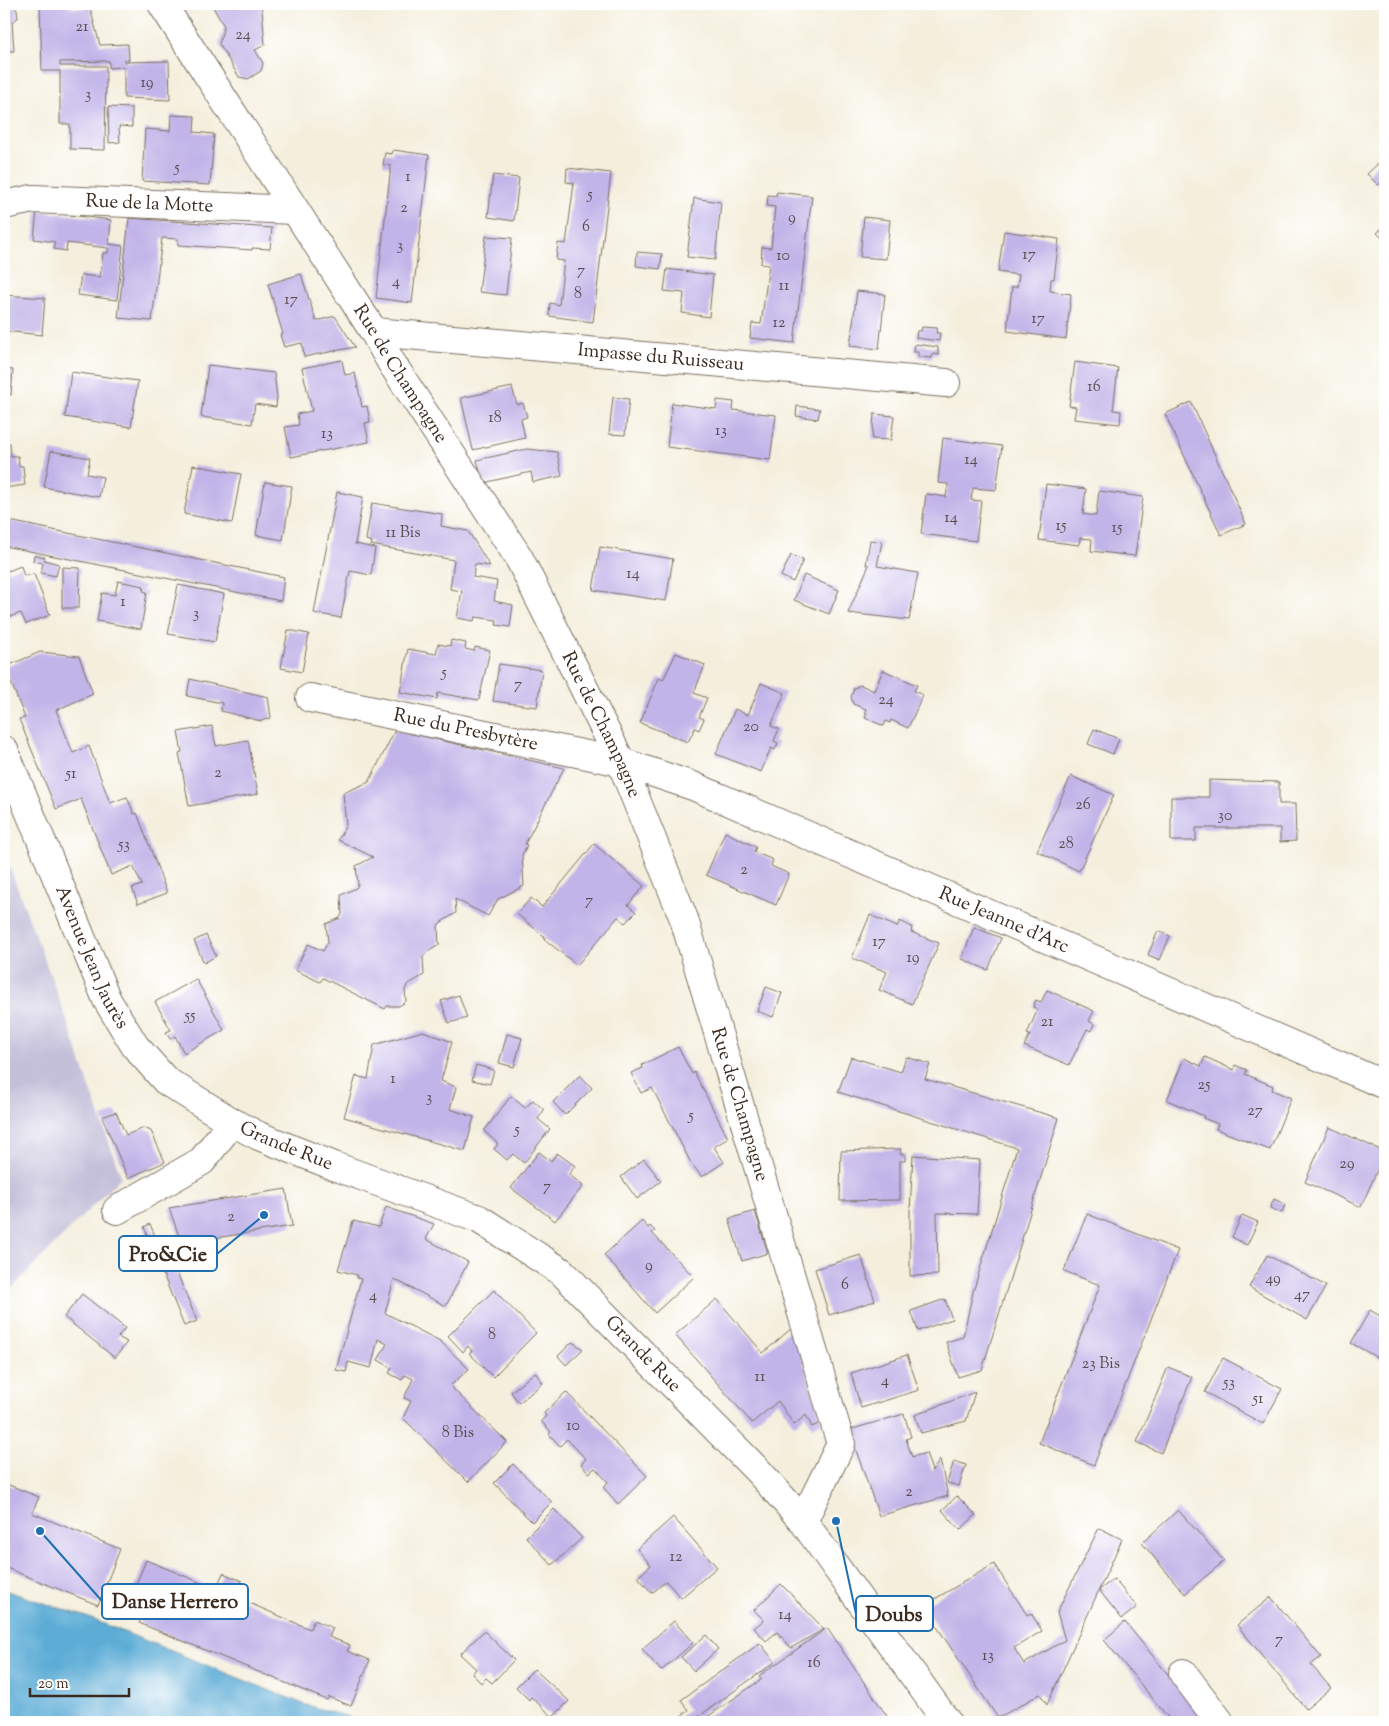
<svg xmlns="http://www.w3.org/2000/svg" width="1389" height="1726" viewBox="0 0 1389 1726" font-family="'Sorts Mill Goudy',serif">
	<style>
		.industrial { fill: #c5c0da }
		.water { fill: #5cacd6; stroke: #4c6b7a }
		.building { fill: #c1b4e8 }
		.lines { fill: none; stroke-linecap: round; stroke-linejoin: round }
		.minor-casing { stroke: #7c6f61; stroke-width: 30 }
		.minor { stroke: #fff; stroke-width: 28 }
		.labels { text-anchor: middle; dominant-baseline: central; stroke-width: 4.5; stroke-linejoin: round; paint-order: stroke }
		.number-label { font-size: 16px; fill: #5c4c50 }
		.street-label { font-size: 19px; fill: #3b2a1e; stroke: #fff }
		.leader { fill: none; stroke: #1f6fb2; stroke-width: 2 }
		.callout-dot { fill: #1f6fb2; stroke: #fff; stroke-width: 2 }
		.callout { fill: #fff; stroke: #1f6fb2; stroke-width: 2 }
		.callout-label { font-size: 20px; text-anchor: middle; font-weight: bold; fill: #3b2a1e }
	</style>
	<rect width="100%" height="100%" fill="#fff"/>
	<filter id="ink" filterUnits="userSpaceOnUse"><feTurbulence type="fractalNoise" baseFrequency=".02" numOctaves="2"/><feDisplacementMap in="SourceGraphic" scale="10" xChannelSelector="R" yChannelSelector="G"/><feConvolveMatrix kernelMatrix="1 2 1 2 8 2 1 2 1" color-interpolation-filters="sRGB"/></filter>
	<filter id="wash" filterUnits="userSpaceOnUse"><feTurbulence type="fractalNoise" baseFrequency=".0096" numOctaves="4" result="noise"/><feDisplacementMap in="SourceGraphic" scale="20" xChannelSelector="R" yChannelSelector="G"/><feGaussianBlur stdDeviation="1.12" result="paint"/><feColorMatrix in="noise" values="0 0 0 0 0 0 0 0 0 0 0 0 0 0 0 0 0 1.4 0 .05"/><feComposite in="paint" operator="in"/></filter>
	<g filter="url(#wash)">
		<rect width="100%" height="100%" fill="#f4efdd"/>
		<!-- industrial -->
		<path class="industrial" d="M4,852L60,1001L121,1177L4,1296Z"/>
		<!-- water -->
		<path class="water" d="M4,1590L84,1616L306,1705L366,1722H4Z"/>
		<g id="blocks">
			<!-- building -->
			<path class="building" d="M4,4H11L17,10L18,18L12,22L14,51H4Z
				M40,4H70V8H90L100,45L128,44L129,60H124V62L169,61L170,100L124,98V67L109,68V61L60,62V66H106L105,150L70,149V124H60V71H42Z
				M215,4H259L262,9L265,45L255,50L263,63L261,71L248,79L239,77L219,44L224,26L214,9Z
				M108,107L132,108V127L119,126L120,142L109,143Z
				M171,115L195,116L194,132L214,134L210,185L142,181L145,129L170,131Z
				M393,150L429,155L412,303L376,298L391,166L383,165L385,153L392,154Z
				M1385,157V179L1378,185L1367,174Z
				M567,168L611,173L593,322L549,316L550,303L559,305L564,261L556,260L558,243L566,244L574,183L566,182Z
				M493,175L519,178L514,221L488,217Z
				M777,192L812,196L794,343L750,338L752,323L761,324L769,265L761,264L762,247L771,248L775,207L767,206L768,195L776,196Z
				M694,198L720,202L721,203L715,260L687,257Z
				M37,211L111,220L109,244L123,246L117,300L78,295L81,275L100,277L103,253H108V248L67,243L66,251L54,249L55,242L34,239Z
				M864,217L890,220L886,259L860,257Z
				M129,218L272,228L270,249L252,248V250L178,245V239L162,238L152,321L118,318Z
				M1385,225V241L1377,233Z
				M1004,231L1059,239L1054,279H1051L1050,291L1071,294L1066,339L1007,331L1012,287H1017L1019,275L998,272Z
				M486,236L512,238L506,295L479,292Z
				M637,252L662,254L660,269L636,266Z
				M667,269L713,275L709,317L682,313L684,293L664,291Z
				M301,274L316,321L335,316L355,347L304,357L302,343L284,347L280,335L283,334L268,284Z
				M857,291L885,294L879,349L850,346Z
				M4,295L45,298L42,335L4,331Z
				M922,327L937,328L936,333H940L939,341L916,338L917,331H921Z
				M915,344L938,347V355L933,354L932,358L918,357V352H914Z
				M342,360L345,375L355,373L362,407L367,406L370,422L365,423L369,442L291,457L285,427L299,425L297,414L312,411L302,368Z
				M1075,362L1118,368L1113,410L1121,411L1120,424L1074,419L1076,407L1069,406Z
				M208,365L274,373L277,397L276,407L255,404L252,424L201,417Z
				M4,369L13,370L11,395L4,394Z
				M71,372L138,381L131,427L65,417Z
				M512,387L517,405L523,403L527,417L521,419L525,438L473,450L461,398Z
				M613,397L629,399L625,435L609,434Z
				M717,400L734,402L733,410L776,415L770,460L667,447L672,403L716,409Z
				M1191,402L1246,524L1221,535L1165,414Z
				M797,406L820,409L818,419L796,416Z
				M874,414L894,416L891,440L872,439Z
				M943,438L1002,446L996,490L973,488L971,500L981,501L976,541L921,534L926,494L946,497L948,484L938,483Z
				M10,443L11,456H18L19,466H23L25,485L4,488V444Z
				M527,449L557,452L562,476L533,482L531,472L483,483L477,460Z
				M51,451L90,458L87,474L103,477L99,497L44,487Z
				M193,465L241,474L232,523L184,514Z
				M265,482L292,486L283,540L256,535Z
				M1046,484L1086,489L1083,514L1096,516L1099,491L1143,497L1135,556L1091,551L1092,539L1080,538L1079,545L1039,540Z
				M337,492L363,497L355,544L375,548L371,575L350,571L341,618L314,613Z
				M372,503L442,514L441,526L468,531L490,566L475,564L473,577L497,581L494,601L513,605L510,627L496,625L497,620L475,617L474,621L457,618L462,591L450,589L454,560L371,545L372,542L366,540Z
				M4,520L284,577L281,601L4,546Z
				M870,540L882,542L877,566L918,573L909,620L848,613L869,565H866Z
				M600,547L673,559L666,601L593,590Z
				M34,555L45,557L44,560L59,564L56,576L41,573L43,563L33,561Z
				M791,555L803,560L793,582L781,576Z
				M4,561L8,571L21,566L24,576L34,574L50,615L26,624L21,613L4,619Z
				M62,567L80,568L79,608H62Z
				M804,575L839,590L829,614L794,600Z
				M118,581L144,586L143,591L147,592L141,629L97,621L102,593L115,595Z
				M178,585L224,594L215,642L168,634Z
				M288,630L309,634L302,672L281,668Z
				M451,640L466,643L465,649L474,651L475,647L490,650L479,700L438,693L437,699L400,692L408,649L436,654L438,644L450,646Z
				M40,652L79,656L93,694L56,710L73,753L89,746L110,803L127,797L134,814L137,813L167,893L138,904L132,888L142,885L133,866L111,875L81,799L56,809L19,719L25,718L5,667Z
				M676,653L705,665L694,693L707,698L699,717L704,719L699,730L695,728L688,742L640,723L659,678L663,680Z
				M499,664L542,670L537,707L493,701Z
				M883,670L917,685L914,691L923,695L908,728L891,720L890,723L886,721L884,726L865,718L867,713L865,712L866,709L853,704L851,697L854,688L861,685L874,691Z
				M190,679L268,697L271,718L261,721L221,711L222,703L187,696Z
				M761,683L785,693L771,726L779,729L774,741L778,743L775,750L771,748L761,772L716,754L735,709L748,715Z
				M212,726L216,746L248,740L258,794L189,806L179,753L182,752L178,732Z
				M1094,729L1119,739L1113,754L1088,744Z
				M395,730L564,768L525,844L527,845L522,855L524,886L498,899L488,916L455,899L456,913L440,923L438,926L439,945L426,953L423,957L424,975L407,985L405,990L406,1001L404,1003L399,1006H387L385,1009L323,978L320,982L295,970L308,944L323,951L328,942L326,924L340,918L342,914L341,895L356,888L358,885L356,866L373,857L338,840L346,825L343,793L369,782Z
				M1071,776L1114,795L1079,871L1037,851Z
				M1209,780L1279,782V804H1295L1296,841L1280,842V828H1196V841H1171V797H1209Z
				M725,832L756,847L754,852L773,860L771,866L789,874L776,905L706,875Z
				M594,844L644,886L628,905L636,912L625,923L618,917L577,965L544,939L545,937L517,914L531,898L542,907Z
				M870,915L897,927L900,921L912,927L911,932L939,943L912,1004L879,990L887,972L852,958Z
				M974,927L1001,938L988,970L962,959Z
				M1158,931L1170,936L1160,960L1148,955Z
				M206,935L216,956L204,963L194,941Z
				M196,979L224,1030L184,1053L175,1036L170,1039L166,1032L171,1030L155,1002Z
				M766,987L782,993L773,1017L757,1011Z
				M1047,990L1094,1011L1089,1021L1094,1024L1091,1031L1087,1029L1069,1065L1024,1046L1030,1035L1027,1034L1038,1009L1033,1007L1036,1000L1041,1002Z
				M459,995L467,1018L449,1023L441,1001Z
				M423,1031L452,1042L441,1081L456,1087L450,1109L474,1117L465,1151L344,1117L356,1076L368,1079L374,1045Z
				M507,1034L522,1038L514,1067L499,1063Z
				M678,1047L692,1074L694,1072L728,1138L714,1147L724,1162L702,1177L691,1163L652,1088L641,1093L631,1073L643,1068L642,1065Z
				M851,1057L901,1072L906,1057L930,1064L925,1079L1059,1118L982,1370L958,1377L946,1342L963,1337L973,1292L1017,1148L838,1092Z
				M1205,1057L1234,1070L1235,1065L1242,1068L1247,1070L1245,1074L1273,1086L1272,1090L1291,1098L1270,1150L1216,1129L1218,1124L1203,1118L1204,1116L1167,1100L1184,1058L1201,1066Z
				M476,1065L494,1070L490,1084L472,1080Z
				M580,1075L592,1088L565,1115L553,1102Z
				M511,1096L525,1108L533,1100L544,1110L538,1119L550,1129L524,1163L513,1154L507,1160L494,1149L498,1144L484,1131Z
				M116,1112L126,1135L144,1128L151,1131L165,1162L128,1178L102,1117Z
				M1329,1127L1385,1152L1361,1207L1305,1182Z
				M901,1149L900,1154H905V1161H900V1200L840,1201L841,1151Z
				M539,1152L551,1161L557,1153L575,1166L569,1174L583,1186L555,1221L511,1188Z
				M913,1155L980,1160L977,1214L937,1213L938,1275L910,1276V1211Z
				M644,1159L661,1181L637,1199L621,1177Z
				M286,1189L292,1226L209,1239L212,1257L188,1261L169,1208Z
				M1274,1199L1285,1204L1282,1213L1270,1208Z
				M386,1207L434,1224L426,1239L468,1262L446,1306L394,1279L385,1313L440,1341L469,1369L450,1386L507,1442L468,1482L403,1418L411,1401L404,1398L413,1379L405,1375L402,1380L389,1373L392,1368L378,1360L387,1344L378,1339L371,1368L348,1362L346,1372L336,1370L361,1279L357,1278V1275L338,1270L353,1221L379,1227Z
				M755,1211L768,1253L742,1261L729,1219Z
				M1087,1214L1178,1250L1094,1465L1039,1443L1100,1285L1064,1271Z
				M1242,1215L1258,1222L1247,1245L1232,1237Z
				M642,1221L648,1228L650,1226L655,1231L652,1233L694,1277L655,1313L604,1255Z
				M150,1224L157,1241L163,1239L197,1321L184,1326L144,1227Z
				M861,1255L875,1301L829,1315L815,1269Z
				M1267,1255L1326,1286L1307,1320L1249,1287Z
				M494,1290L536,1333L493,1377L469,1353L472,1351L468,1346L463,1352L448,1336Z
				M82,1294L125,1328L118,1337L127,1342L115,1358L64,1317Z
				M717,1299L763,1353L793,1327L822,1422L812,1427L806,1415L794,1425L778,1401L752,1423L675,1335Z
				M945,1299L952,1319L918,1331L911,1311Z
				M1370,1310L1385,1319V1362L1351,1343Z
				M572,1342L583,1349L566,1365L558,1356Z
				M907,1355L919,1390L861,1408L851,1373Z
				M1223,1358L1282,1389L1263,1424L1205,1392Z
				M1168,1367L1192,1377L1161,1453L1137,1442Z
				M535,1372L543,1383L519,1403L511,1392Z
				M566,1392L647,1476L618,1504L603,1487L608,1482L595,1468L589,1473L581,1464L586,1459L567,1439L560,1446L549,1434L551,1432L541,1421L546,1416L544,1413Z
				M975,1392L966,1421L921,1433L915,1415Z
				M904,1414L911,1437L906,1439L912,1457L926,1453L932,1471L940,1460L948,1496L879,1516L849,1430Z
				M954,1461L966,1465L959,1486L947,1483Z
				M513,1464L552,1502L532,1522L494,1483Z
				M4,1483L39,1497L32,1513L120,1549L98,1605L4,1567Z
				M957,1496L976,1515L960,1530L942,1510Z
				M554,1509L582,1538L552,1565L526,1537Z
				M1178,1510L1224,1561L1185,1594L1142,1543Z
				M673,1517L717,1567L681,1598L666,1581L652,1593L638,1577L651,1565L637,1549Z
				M1099,1528L1122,1539L1047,1705L1040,1694L998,1718L923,1606L994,1564L1027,1615L1031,1613L1042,1631L1014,1648L1024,1664L1065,1640L1057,1612Z
				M146,1560L216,1589L223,1573L242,1581L235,1597L310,1629L314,1620L333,1628L329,1637L350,1645L347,1651L370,1660L351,1706L329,1697L327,1700L139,1623L148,1601L132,1594Z
				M1114,1579L1137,1607L1122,1619L1099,1590Z
				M781,1584L824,1629L791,1648L777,1632L766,1641L754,1628L764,1620L754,1610Z
				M1271,1597L1321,1657L1311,1665L1331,1688L1306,1709L1237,1625Z
				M674,1621L693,1643L661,1671L642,1649Z
				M1125,1622L1202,1716L1205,1722H1172L1104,1640Z
				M827,1628L891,1722H700L762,1679L759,1676Z
				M484,1631L514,1660L492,1683L486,1678L481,1683L472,1674L476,1669L460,1654Z
				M706,1635L718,1649L694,1671L681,1657Z
				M760,1643L775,1662L691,1722H673L689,1710L681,1700Z
				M534,1669L569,1701L553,1717L531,1697L529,1700L516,1687Z"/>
		</g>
	</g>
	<g filter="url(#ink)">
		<use href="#blocks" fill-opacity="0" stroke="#7c6f61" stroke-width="1"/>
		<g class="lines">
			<!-- minor casing -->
			<g class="minor-casing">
				<g id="minor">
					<path id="s1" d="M162,4L374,332L391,362L519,558L621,762L684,919L841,1444L803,1521"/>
					<path id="s2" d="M4,205L33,199L295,210"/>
					<path id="s3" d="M374,332L946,383"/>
					<path id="s4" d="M310,698L621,762L693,786L1385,1085"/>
					<path id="s5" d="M4,750L107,1000L135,1046L166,1081L232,1122L259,1136L334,1166L479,1219L562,1272L759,1472L803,1521L947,1722"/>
					<path d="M117,1210L202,1161L232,1122"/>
					<path d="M1183,1673L1220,1722"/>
				</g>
			</g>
			<!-- minor -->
			<use href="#minor" class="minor"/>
		</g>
	</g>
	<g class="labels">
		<!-- number labels -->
		<g class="number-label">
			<text x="82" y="27">21</text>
			<text x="243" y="35">24</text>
			<text x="147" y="83">19</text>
			<text x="88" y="95">3</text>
			<text x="177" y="168">5</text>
			<text x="408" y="177">1</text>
			<text x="590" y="195">5</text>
			<text x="404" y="208">2</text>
			<text x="792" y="218">9</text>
			<text x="586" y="227">6</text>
			<text x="400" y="246">3</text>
			<text x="1029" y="255">17</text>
			<text x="783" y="256">10</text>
			<text x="581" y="271">7</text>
			<text x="396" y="282">4</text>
			<text x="784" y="286">11</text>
			<text x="578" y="294">8</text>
			<text x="291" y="300">17</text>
			<text x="1038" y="319">17</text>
			<text x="779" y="323">12</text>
			<text x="1094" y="387">16</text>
			<text x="495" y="418">18</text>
			<text x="721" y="431">13</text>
			<text x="327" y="434">13</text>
			<text x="971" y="460">14</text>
			<text x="951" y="518">14</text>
			<text x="1061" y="526">15</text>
			<text x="1117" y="528">15</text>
			<text x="403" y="533">11 Bis</text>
			<text x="633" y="574">14</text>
			<text x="123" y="602">1</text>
			<text x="196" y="614">3</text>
			<text x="444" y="673">5</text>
			<text x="518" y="685">7</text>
			<text x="886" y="700">24</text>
			<text x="751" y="727">20</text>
			<text x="218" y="773">2</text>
			<text x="71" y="774">51</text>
			<text x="1083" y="805">26</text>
			<text x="1225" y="816">30</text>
			<text x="1066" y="844">28</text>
			<text x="124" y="845">53</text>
			<text x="744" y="870">2</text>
			<text x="589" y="901">7</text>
			<text x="879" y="942">17</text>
			<text x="913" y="958">19</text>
			<text x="190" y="1016">55</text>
			<text x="1047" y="1022">21</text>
			<text x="393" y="1079">1</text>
			<text x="1204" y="1085">25</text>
			<text x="429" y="1098">3</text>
			<text x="1255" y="1111">27</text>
			<text x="691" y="1116">5</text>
			<text x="517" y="1130">5</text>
			<text x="1347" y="1164">29</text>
			<text x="547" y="1187">7</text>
			<text x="231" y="1217">2</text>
			<text x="649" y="1266">9</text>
			<text x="1273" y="1279">49</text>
			<text x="845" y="1285">6</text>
			<text x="1302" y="1295">47</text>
			<text x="373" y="1296">4</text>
			<text x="492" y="1335">8</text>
			<text x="1101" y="1364">23 Bis</text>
			<text x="760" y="1377">11</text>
			<text x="885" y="1381">4</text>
			<text x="1229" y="1383">53</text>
			<text x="1258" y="1399">51</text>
			<text x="573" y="1426">10</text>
			<text x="458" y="1433">8 Bis</text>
			<text x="909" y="1492">2</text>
			<text x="676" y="1557">12</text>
			<text x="785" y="1615">14</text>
			<text x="1279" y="1640">7</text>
			<text x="988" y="1656">13</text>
			<text x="814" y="1663">16</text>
		</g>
		<!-- street labels -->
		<g class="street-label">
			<text stroke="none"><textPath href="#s2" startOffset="146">Rue de la Motte</textPath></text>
			<text stroke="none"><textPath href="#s3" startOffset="288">Impasse du Ruisseau</textPath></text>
			<text stroke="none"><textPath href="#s1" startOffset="440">Rue de Champagne</textPath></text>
			<text stroke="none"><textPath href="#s1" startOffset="845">Rue de Champagne</textPath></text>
			<text stroke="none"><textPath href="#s4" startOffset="159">Rue du Presbytère</textPath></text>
			<text stroke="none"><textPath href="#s4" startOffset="732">Rue Jeanne d'Arc</textPath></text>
			<text stroke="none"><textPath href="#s5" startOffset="225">Avenue Jean Jaurès</textPath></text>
			<text stroke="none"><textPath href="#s1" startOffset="1250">Rue de Champagne</textPath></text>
			<text stroke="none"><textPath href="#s5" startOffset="508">Grande Rue</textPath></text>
			<text stroke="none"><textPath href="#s5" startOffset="928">Grande Rue</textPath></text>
		</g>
	</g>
	<!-- callouts -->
	<path class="leader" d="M264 1215L217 1254M40 1531L102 1601M836 1521L856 1614"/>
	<g class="callout-dot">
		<circle cx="264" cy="1215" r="5"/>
		<circle cx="40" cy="1531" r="5"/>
		<circle cx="836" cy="1521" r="5"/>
	</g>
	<g class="callout">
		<rect x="119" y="1236" width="98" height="35" rx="5"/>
		<rect x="102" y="1584" width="146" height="35" rx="5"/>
		<rect x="856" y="1596" width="77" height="35" rx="5"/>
	</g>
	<g class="callout-label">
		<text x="168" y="1261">Pro&amp;Cie</text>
		<text x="175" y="1608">Danse Herrero</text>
		<text x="894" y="1621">Doubs</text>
	</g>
	<!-- margin -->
	<rect width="1389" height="1726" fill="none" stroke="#fff" stroke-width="20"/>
	<!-- scale -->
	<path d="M30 1688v8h99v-8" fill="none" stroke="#3b2a1e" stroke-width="2.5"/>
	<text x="38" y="1688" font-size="15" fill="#3b2a1e" stroke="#ffffff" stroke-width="4" paint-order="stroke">20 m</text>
</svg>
